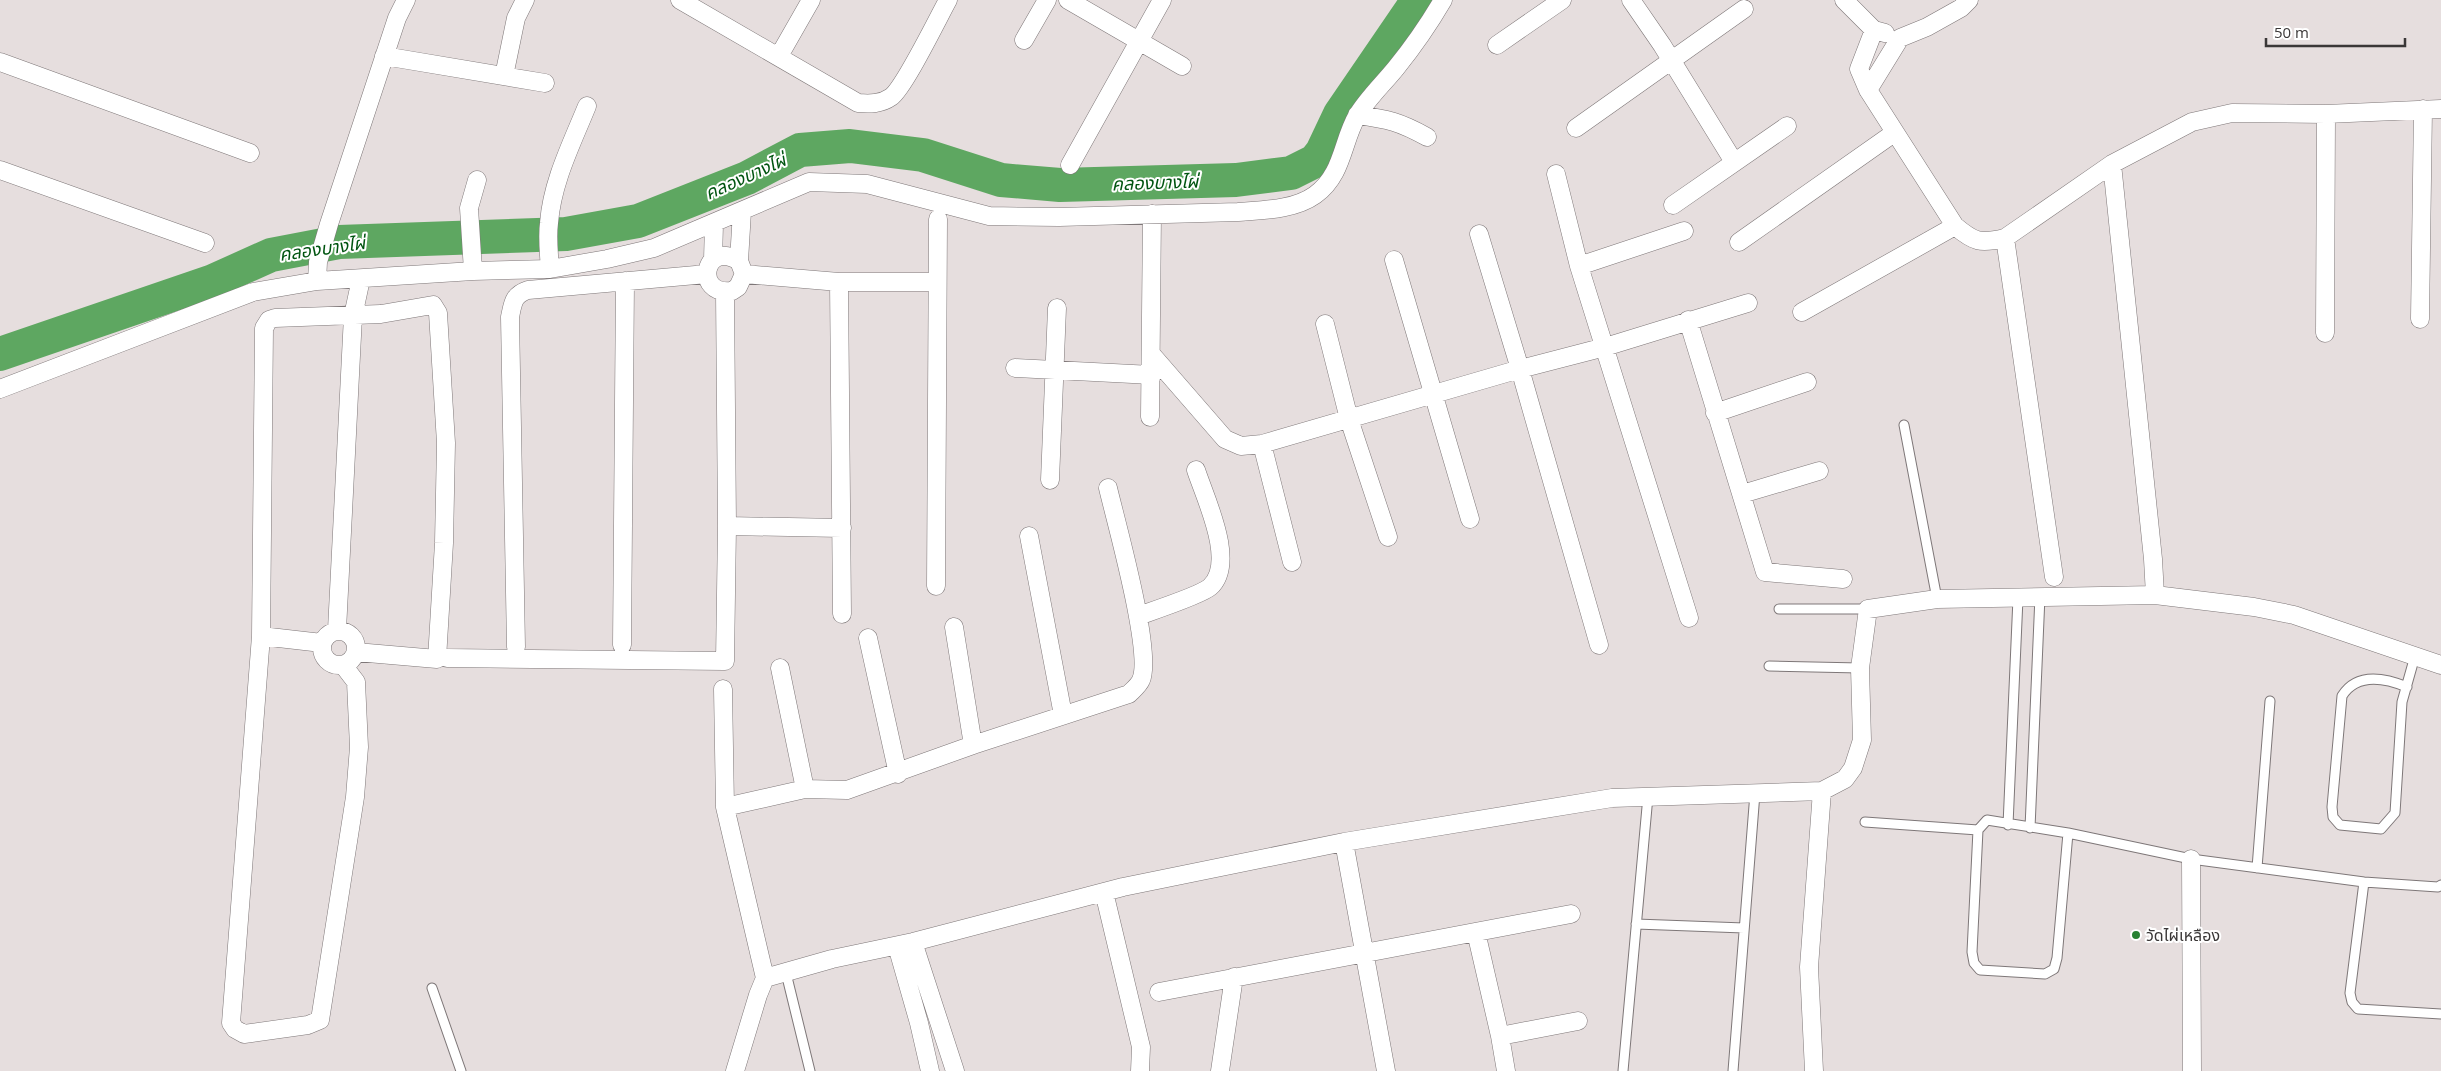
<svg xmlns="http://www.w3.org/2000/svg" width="2441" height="1071" viewBox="0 0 2441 1071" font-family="'Open Sans','Noto Sans Thai',sans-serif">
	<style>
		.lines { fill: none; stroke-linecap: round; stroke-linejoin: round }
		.river { stroke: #5ea761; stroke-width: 34 }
		.lane-casing { stroke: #7e7778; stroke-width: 11 }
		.street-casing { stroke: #7e7778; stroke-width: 19 }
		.lane { stroke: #fff; stroke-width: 9 }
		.street { stroke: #fff; stroke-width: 18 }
		.poi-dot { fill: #278132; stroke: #fff; stroke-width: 2 }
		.labels { text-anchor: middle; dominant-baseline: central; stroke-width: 4; stroke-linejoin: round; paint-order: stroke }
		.poi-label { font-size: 16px; fill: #3a3737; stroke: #fff; text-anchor: start }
		.water-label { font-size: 18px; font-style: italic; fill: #005410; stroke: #fff }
	</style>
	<rect width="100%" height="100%" fill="#e6dede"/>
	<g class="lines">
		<!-- river -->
		<path class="river" d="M0,354L213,281L271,255L339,242L566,234L638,221L747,178L800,150L850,146L923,155L1001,180L1060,185L1236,180L1291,173L1315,161L1322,152L1340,114L1418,0"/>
		<!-- lane casing -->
		<g class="lane-casing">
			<path id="lane" d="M1904,425L1937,599
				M1779,609H1868
				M1769,666L1860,668
				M2407,687C2385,678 2357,672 2342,696L2332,807L2333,817L2340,825L2381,829L2395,813L2402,702L2415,656
				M1865,822L1978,830
				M2008,825L2018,598
				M2030,828L2040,596
				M2068,833L2057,958L2054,969L2045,974L1980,970L1974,963L1972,952L1978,830L1987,820L2068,833L2191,859L2364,882L2438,887L2441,885
				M2257,868L2270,701
				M2364,882L2350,993L2352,1002L2358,1009L2441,1014
				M1636,924L1744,928
				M786,973L810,1071
				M432,988L461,1071
				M1623,1071L1648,796
				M1733,1071L1755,793"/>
		</g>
		<!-- street casing -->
		<g class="street-casing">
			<path id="street" d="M680,0L858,103C870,104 881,104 891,97C904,88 938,18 948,0
				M1068,0L1182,66
				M1631,0L1662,45L1734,162
				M1844,0L1874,30L1885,33
				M1874,30L1859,69L1868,90L1955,226C1974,242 1980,244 2005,238L2112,164L2192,122L2232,113L2326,114L2441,109
				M1024,40L1047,0
				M1497,45L1562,0
				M384,56L545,83
				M779,56L811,0
				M0,62L250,153
				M504,76L516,18L525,0
				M1868,90L1900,38L1927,27L1961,8L1969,0
				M1357,115C1388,119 1400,122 1427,137
				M1576,128L1744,9
				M2112,164L2153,559L2155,595
				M1070,165L1162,0
				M0,170L205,243
				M1556,174L1579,266L1689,618
				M1673,205L1787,126
				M1479,234L1520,369L1599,645
				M2005,238L2054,577
				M1739,242L1894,133
				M713,260L714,224
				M1394,260L1470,519
				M739,261C704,239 693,296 732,291L738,287L744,274L739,261L742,211
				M1579,266L1684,231
				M550,269C549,254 547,238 549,223C552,182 572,143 587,106
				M473,271L469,208L477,180
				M744,274L839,282H937
				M317,281L318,262L329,224L397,18L406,0
				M839,282L842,614
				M1802,312L1955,226
				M2420,319L2423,109
				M1688,320L1765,572L1843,579
				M1325,324L1349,419L1388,537
				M2325,333L2326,114
				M1152,355L1225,439L1241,446L1262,444L1520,369L1605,347L1748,303
				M1015,368L1152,375
				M0,389L253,292L317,281L473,271L550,269L607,259L654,248L809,182L867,184L989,216L1059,217L1238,212C1263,210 1294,210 1315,195C1343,175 1342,142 1357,116C1367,99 1383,84 1396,68C1413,47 1429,24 1443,0
				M1715,413L1807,382
				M1150,417L1152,214
				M1262,444L1292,562
				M1050,480L1057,308
				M1742,494L1819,471
				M727,526L842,528
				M1029,536L1063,715
				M936,586L938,219
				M1138,616C1152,611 1201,595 1210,587C1237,563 1205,498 1196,470
				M954,627L973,745
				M337,630L353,316L361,279
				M322 648a17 17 0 1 1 34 0a17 17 0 1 1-34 0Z
				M261,636L322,643
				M868,638L898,774
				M622,645L625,281
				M516,647L510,317C513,303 513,295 528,290L707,274
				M447,658L725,661L727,526L725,292
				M343,665L356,682L359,747L355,797L320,1020L308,1025L244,1034L235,1029L231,1023L261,636L264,328L269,320L275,318L381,314L433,305L438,313L446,443L444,543L437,659L356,652
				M780,668L805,789
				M723,689L725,807L765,978L758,995L735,1071
				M725,807L805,789L847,790L973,745L1129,694C1133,690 1139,685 1141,680C1153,653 1116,522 1108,488
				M1344,842L1386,1071
				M2191,859L2192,1070
				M1104,892L1141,1047L1140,1071
				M1476,932L1500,1036L1506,1071
				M913,942L955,1071
				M897,946L919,1023L930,1071
				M765,978L832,959L913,942L1123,887L1344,842L1612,798L1822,791L1845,779L1853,768L1862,740L1860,668L1868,609L1937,599L2155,595L2254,607L2294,615L2441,665
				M1159,992L1571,914
				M1500,1036L1578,1021
				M1220,1071L1234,977
				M1814,1071L1809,967L1822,791"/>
		</g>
		<!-- lane -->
		<use href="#lane" class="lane"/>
		<!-- street -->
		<use href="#street" class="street"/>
	</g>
	<!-- markers -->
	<circle class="poi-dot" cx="2136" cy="935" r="5"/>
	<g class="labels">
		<!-- poi labels -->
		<g class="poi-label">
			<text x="2146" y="935">วัดไผ่เหลือง</text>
		</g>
		<!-- water labels -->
		<g class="water-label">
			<text transform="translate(745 176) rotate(-24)">คลองบางไผ่</text>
			<text transform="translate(1155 182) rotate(-2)">คลองบางไผ่</text>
			<text transform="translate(322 248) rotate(-8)">คลองบางไผ่</text>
		</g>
	</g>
	<!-- scale -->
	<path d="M2266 38v8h139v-8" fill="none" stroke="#3a3737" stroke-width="2.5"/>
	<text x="2274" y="38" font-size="15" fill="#3a3737" stroke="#ffffff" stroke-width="4" paint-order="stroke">50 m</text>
</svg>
